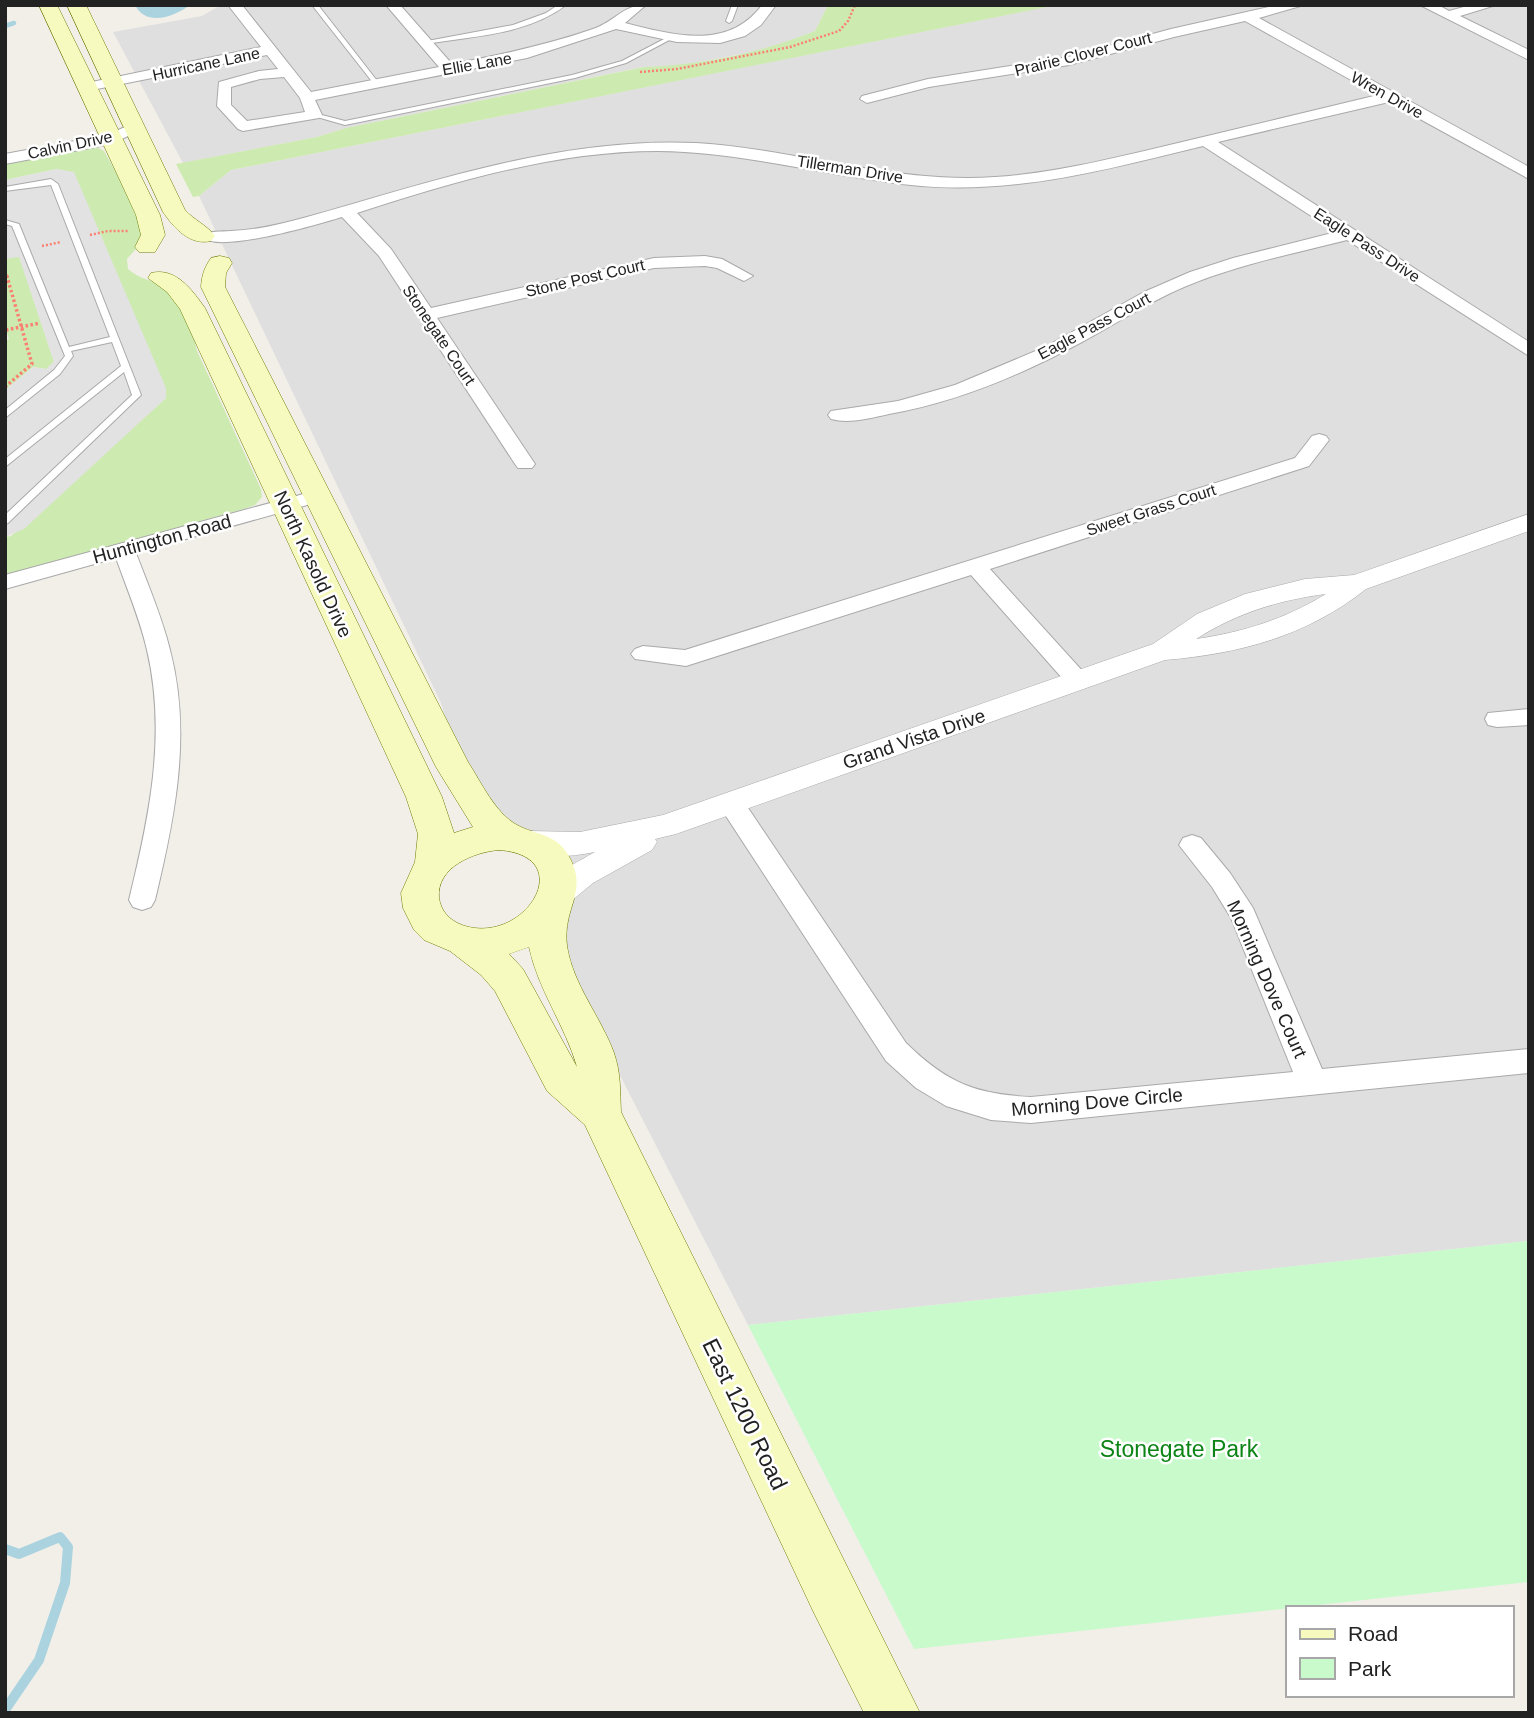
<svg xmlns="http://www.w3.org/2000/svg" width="1534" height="1718" viewBox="0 0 1534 1718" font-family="Arial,sans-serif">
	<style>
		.residential { fill: #e0dfdf }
		.grass { fill: #cdebb0 }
		.park { fill: #c8facc }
		.parking { fill: #e2e2e2 }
		.water { fill: #aad3df }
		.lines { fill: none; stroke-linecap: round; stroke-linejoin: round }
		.stream-far1 { stroke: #aad3df; stroke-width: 4.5 }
		.stream { stroke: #aad3df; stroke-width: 10 }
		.service-casing { stroke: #a9a9a9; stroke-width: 2 }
		.minor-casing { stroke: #a9a9a9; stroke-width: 2 }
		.tertiary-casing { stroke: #a9a9a9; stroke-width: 1 }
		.secondary-casing { stroke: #707d05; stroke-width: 1 }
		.path-far1 { stroke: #fa8072; stroke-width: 2.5; stroke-dasharray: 2 2; stroke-linecap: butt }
		.path { stroke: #fa8072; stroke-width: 3.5; stroke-dasharray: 2.5 2.5; stroke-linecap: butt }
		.service { fill: #fff; fill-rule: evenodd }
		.minor { fill: #fff; fill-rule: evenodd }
		.tertiary { fill: #fff; fill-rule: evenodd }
		.secondary { fill: #f7fabf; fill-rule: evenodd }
		.labels { text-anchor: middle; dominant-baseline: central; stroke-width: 5; stroke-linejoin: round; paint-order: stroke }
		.far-street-label { font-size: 16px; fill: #222; stroke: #fff }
		.street-label { font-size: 19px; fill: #222; stroke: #fff }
		.near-street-label { font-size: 23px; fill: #222; stroke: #fff }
		.near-park-label { font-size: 23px; fill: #0c8416; stroke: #fff }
	</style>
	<rect width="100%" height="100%" fill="#f2efe9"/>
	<!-- residential -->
	<path class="residential" d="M221,5H828L815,31L773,48L680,66L643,67L346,128L317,137L183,163L113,32L202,16Z
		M1055,5H1529V1241L748,1325L564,966L565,911L519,827L502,818L459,760L441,703L199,196L231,170Z"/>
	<!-- grass -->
	<path class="grass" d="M828,5H1057L231,170L199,196L193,197L176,164L317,137L346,128L644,67C702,65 760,53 815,31Z
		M97,147L104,151L138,212L143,241L127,259L128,269C139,279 151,280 164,286C180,293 194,334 197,351L261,489L262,497L255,505L241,510L5,575V537L11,536L166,398L57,169L5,180V163Z
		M19,256L54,362L46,369L33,367L5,390V341L9,339L5,327V259Z"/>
	<!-- park -->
	<path class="park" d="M1529,1241V1582L914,1649L748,1325Z"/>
	<!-- parking -->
	<path class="parking" d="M57,169L74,172L166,388V398L24,529L5,537V390L33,367L46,369L54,362L19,257L5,259V180Z"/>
	<!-- water -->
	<path class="water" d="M135,5H190C174,17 146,27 135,5Z"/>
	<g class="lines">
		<!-- stream-far1 -->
		<path class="stream-far1" d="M5,26L14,23"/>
		<!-- stream -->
		<path class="stream" d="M5,1549L19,1554L60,1537L68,1547L65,1583L39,1660L5,1710"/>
		<!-- service casing -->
		<g class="service-casing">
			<path id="service" d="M312,5H318L378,82V84H374Z
				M558,5H566C527,35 472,36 425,44L422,42L513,25L546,13Z
				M732,5H738L732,21L729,23L726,21Z
				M668,37L673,38L626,63L575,78L345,125L310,115L314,113L345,121L572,75L622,61Z
				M51,179L58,184L141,395L8,523L5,524V515L132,395L124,372L5,467V459L121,366L112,342L71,351L73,356L60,374L5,418V410L54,370L65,356L12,226L5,224V220L19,224L69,347L110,337L51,185L5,191V187Z"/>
		</g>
		<!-- minor casing -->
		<g class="minor-casing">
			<path id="minor" d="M228,5H242L311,92L439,67L386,5H400L452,64C500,55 547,45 593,29C616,21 622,5 646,5L625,23C673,35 728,51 762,5H776L761,25L745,36L720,43L677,42L616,29L527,58L315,100L322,115L319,118L243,131L238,129L217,106L219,82L259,71L278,69L267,55L87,91L80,87L87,83L261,47ZM284,77L300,98L305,112L247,121L231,105V87L260,79Z
				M1278,5H1304L1259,18L1529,167V179L1389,102L1218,142L1529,342V356L1347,240C1292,254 1236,265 1184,287C1148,302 1116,324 1082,342C1021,375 957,402 889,414C871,418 849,424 831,419L828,415L831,411L898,401L955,385L1045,347L1144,292L1190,272L1233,258L1336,232L1203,146C1109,169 1018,194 921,186C832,178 747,152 658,151C556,151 452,182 357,213L391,249L431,308L654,258L705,256L722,259L753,276L744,281L717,268L705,266L654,268L437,318L535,464L532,468H518L515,464L379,256L342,217C319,224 218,254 203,237C210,230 220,232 231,231C257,230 282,224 307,217C435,181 562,137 696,143C796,149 894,184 995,177C1057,173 1118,157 1178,143C1245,127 1311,111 1378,95L1245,21L1174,37L1069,65L929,87L867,103L860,99L862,96L928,79L1068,57L1171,29Z
				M1420,5H1438L1449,11L1471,5H1496L1460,16L1529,50V60Z
				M134,123L142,128L139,131L111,144L5,164V154L107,135Z
				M1319,434L1326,436L1329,440L1309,466L990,569L1086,675L1090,681L1086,687L1078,689L1070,687L971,575L686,666L635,659L631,654L635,649L643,646L685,650L1295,458L1312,436Z
				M318,490L325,492L328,496L325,500L136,553C148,585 162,617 170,650C192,734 175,817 155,900L151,907L142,910L133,907L129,900C149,818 167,735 147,650C140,619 127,589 116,558L5,589V575Z
				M1529,709V725L1497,727L1488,725L1485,719L1488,713Z
				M731,794L740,796L906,1043C947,1083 975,1094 1031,1097L1293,1072L1231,918L1212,887L1179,845L1183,838L1192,835L1201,838L1230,873L1253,908L1322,1069L1529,1049V1073L1031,1123L991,1120L946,1106L916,1088L886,1061L722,810L718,803L722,796Z"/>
		</g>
		<!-- tertiary casing -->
		<g class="tertiary-casing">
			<path id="tertiary" d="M1529,514V531L1366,589C1307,636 1239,654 1165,660L676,834L655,839L657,842L652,850L593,883L570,902L559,905L548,902L543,893C554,873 576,863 595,852C570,857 543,859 518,851L513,843L518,835L529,831L580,832L663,815L1153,644L1197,614L1245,594L1305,579L1354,575ZM1326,594C1285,619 1244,632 1196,639C1237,613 1279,600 1326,594Z"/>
		</g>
		<!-- secondary casing -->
		<g class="secondary-casing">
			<path id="secondary" d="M39,5H57L160,215L165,235L155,252H139L135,247L141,235L136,215Z
				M67,5H86L185,210C194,220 208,226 215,236L211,241C190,246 174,228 163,212Z
				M220,256L229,258L232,263L226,273L225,287L468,762C481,782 495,813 517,825C535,835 554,833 567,853C591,892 562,905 567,946C573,985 601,1017 614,1053C621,1073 620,1091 621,1112L920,1713H864L813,1611L585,1125L547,1091L495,991L481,975L450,951L424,940L414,930L403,908L401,893L415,862L418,834L406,797L180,309L167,292L148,278L151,273C176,267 192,290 205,308L442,797L454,833L473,827L436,767L201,287C202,275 204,268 211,258ZM499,850C581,856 524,947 462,925C449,920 441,911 439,898C436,867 474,852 499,850ZM529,947C538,990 565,1025 577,1067L523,969L509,954Z"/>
		</g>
		<!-- path-far1 -->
		<path class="path-far1" d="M640,72L677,69L790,47L839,31L848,21L855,5
			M90,235L108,231H129
			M42,246L61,242
			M5,271L7,275"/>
		<!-- path -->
		<path class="path" d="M6,330L40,323
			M5,387L32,364L6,273"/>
		<!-- service -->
		<use href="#service" class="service"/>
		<!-- minor -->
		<use href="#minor" class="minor"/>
		<!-- tertiary -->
		<use href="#tertiary" class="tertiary"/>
		<!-- secondary -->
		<use href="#secondary" class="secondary"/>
	</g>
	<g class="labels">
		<!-- far-street labels -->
		<g class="far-street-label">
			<text transform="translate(1083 54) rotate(-14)">Prairie Clover Court</text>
			<text transform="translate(206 64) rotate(-12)">Hurricane Lane</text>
			<text transform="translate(477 64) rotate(-10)">Ellie Lane</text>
			<text transform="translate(1387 95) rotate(29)">Wren Drive</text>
			<text transform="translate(70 145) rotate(-12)">Calvin Drive</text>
			<text transform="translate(850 169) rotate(9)">Tillerman Drive</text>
			<text transform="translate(1367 245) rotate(33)">Eagle Pass Drive</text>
			<text transform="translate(585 278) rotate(-13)">Stone Post Court</text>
			<text transform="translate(1094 326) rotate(-28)">Eagle Pass Court</text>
			<text transform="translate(439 335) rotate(56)">Stonegate Court</text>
			<text transform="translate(1151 510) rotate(-18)">Sweet Grass Court</text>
		</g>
		<!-- street labels -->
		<g class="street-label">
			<text transform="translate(162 539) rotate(-15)">Huntington Road</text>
			<text transform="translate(313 564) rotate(65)">North Kasold Drive</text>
			<text transform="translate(914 739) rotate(-19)">Grand Vista Drive</text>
			<text transform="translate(1267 979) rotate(66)">Morning Dove Court</text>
			<text transform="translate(1097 1102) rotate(-5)">Morning Dove Circle</text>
		</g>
		<!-- near-street labels -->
		<g class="near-street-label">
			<text transform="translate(745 1414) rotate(64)">East 1200 Road</text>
		</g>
		<!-- near-park labels -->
		<g class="near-park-label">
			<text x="1179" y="1449">Stonegate Park</text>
		</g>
	</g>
	<!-- border -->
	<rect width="1534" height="1718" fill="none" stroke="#222222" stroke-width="14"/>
	<!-- legend -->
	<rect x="1286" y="1606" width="228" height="91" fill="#ffffff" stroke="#a7a7a7" stroke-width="2"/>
	<rect x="1300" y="1629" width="35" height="10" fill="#f7fabf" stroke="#a7a7a7" stroke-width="2"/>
	<text x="1348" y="1641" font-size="21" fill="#222222">Road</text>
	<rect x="1300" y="1658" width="35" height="21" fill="#c8facc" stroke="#a7a7a7" stroke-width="2"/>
	<text x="1348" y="1676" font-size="21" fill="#222222">Park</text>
</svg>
